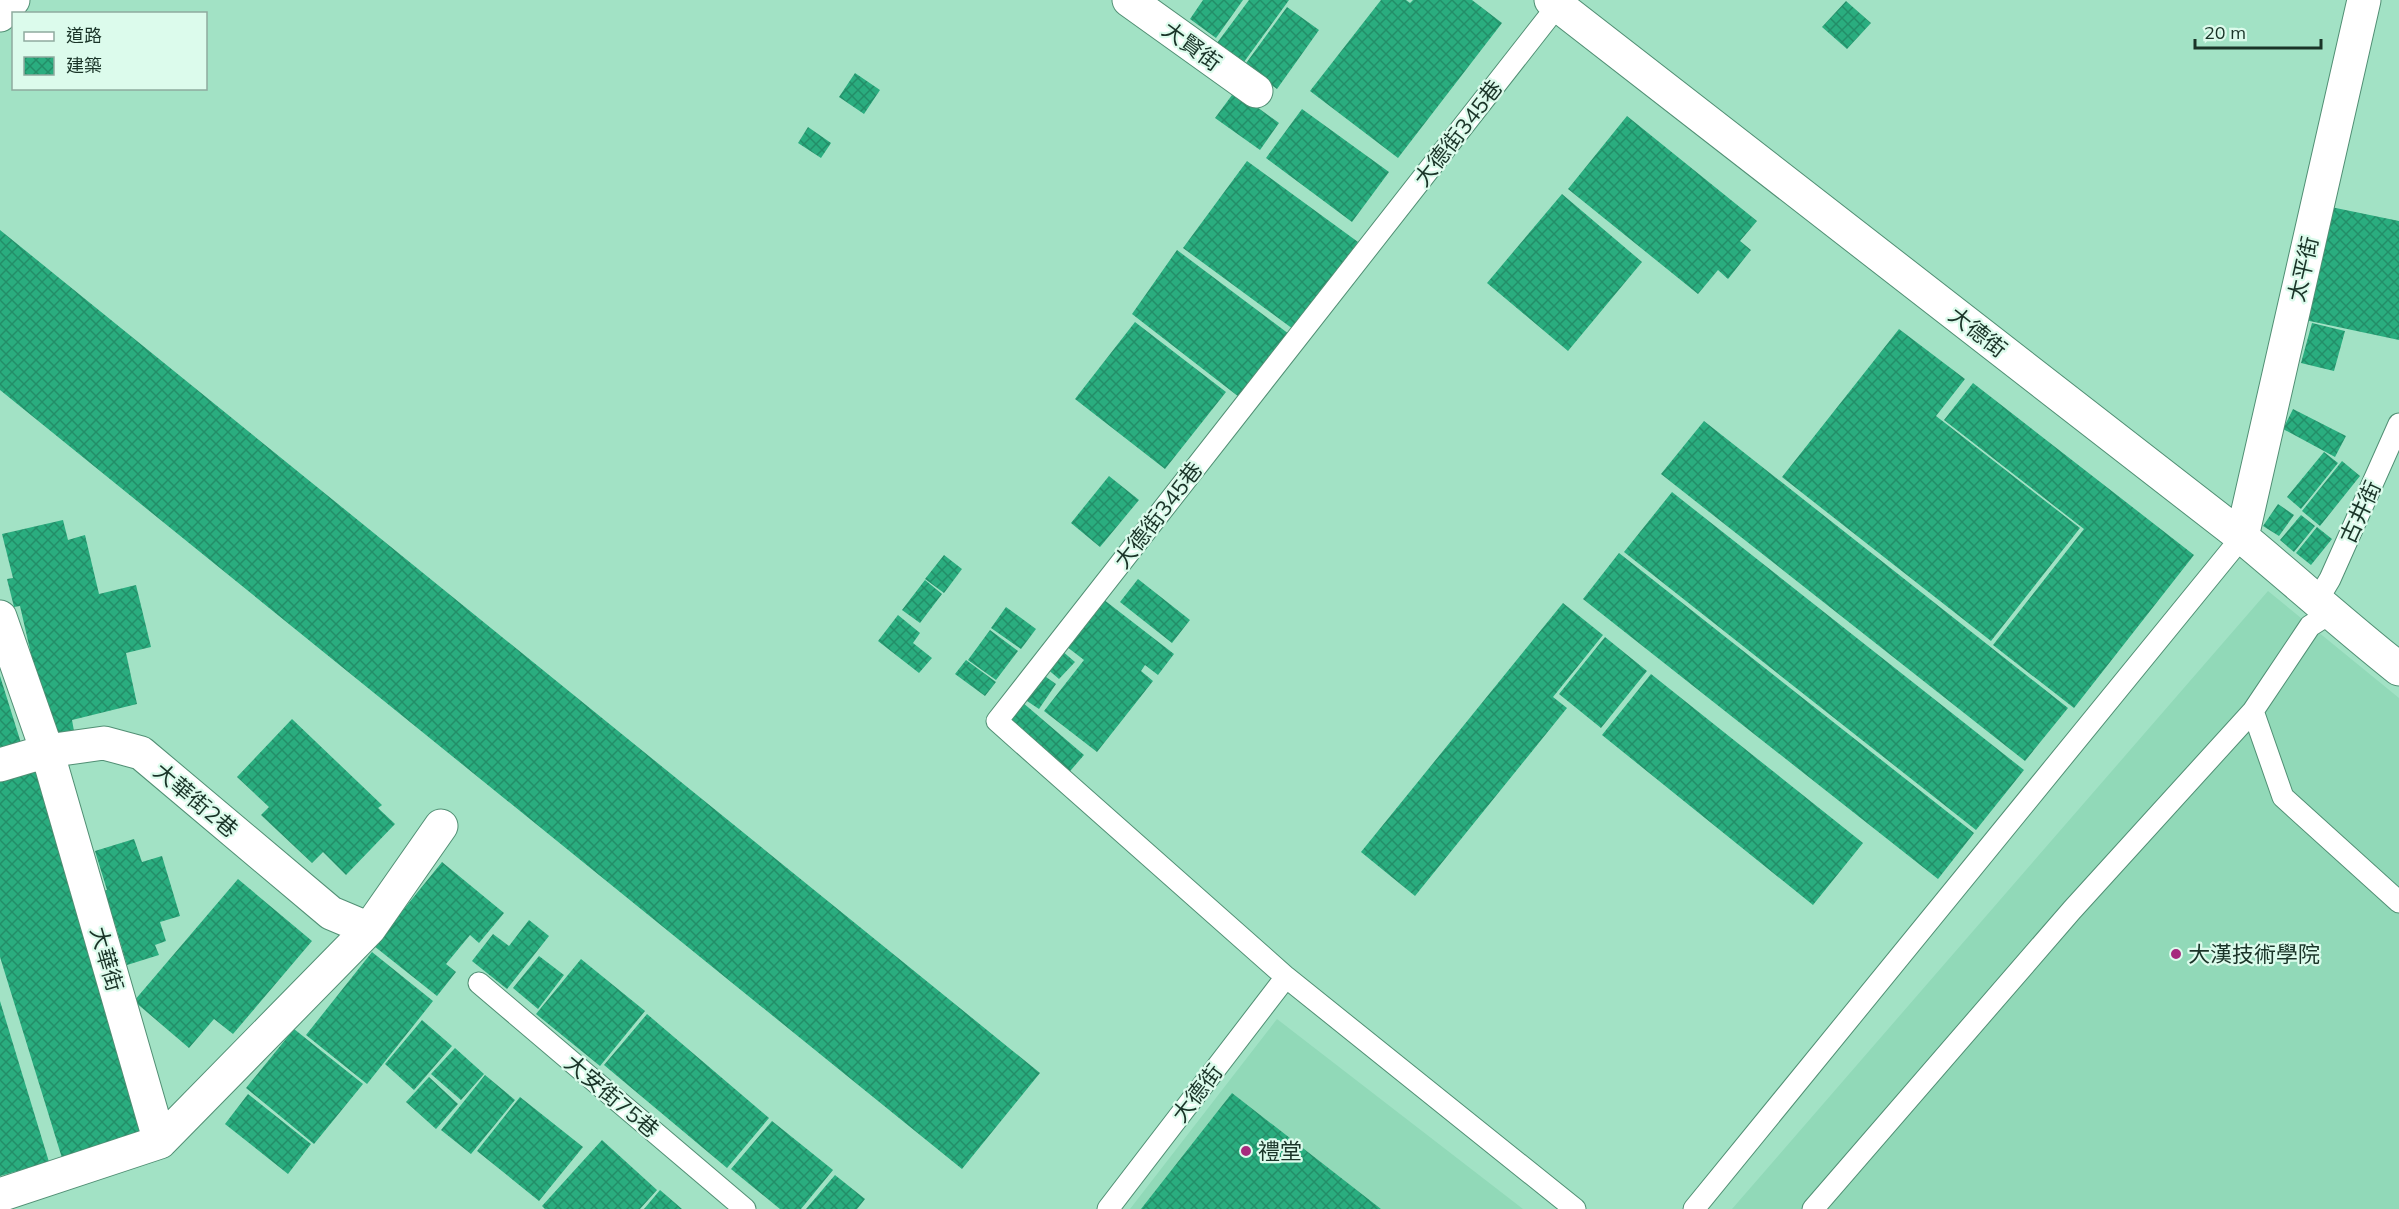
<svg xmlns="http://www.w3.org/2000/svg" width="2399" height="1209" viewBox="0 0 2399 1209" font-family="Mulish,'Noto Sans TC',sans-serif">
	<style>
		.built { fill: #91d9b8 }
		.building { fill: url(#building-cross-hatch) }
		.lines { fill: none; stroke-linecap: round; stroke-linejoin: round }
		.lane-casing { stroke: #518f74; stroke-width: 23 }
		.street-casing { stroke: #518f74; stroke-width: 35 }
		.lane { stroke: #fff; stroke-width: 21 }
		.street { stroke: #fff; stroke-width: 33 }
		.poi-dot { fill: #a62a7d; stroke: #dcfbec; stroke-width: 2 }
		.labels { text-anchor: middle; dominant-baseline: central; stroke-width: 4.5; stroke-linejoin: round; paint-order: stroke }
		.street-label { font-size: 22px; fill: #1a3428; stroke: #dcfbec }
		.poi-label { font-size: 22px; fill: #1a3428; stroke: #dcfbec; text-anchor: start }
	</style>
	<defs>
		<pattern id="building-cross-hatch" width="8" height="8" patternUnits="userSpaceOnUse" patternTransform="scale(1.5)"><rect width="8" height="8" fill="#2aad7f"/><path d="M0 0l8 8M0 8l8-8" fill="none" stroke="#238e68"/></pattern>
	</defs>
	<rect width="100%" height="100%" fill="#a2e2c5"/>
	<!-- built -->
	<path class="built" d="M2268,591L2399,698V1209H1732Z
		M1277,1019L1523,1209H1130Z"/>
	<!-- building -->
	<path class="building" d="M1203,0H1243L1216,38L1190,19Z
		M1249,0H1289L1244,62L1217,43Z
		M1381,0H1406L1410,3L1413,0H1472L1502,23L1398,158L1310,91Z
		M1846,1L1871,23L1847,49L1822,27Z
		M1287,7L1319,30L1277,89L1244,66Z
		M855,73L880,90L864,114L839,97Z
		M1235,91L1279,123L1260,150L1215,118Z
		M1302,109L1389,172L1352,222L1266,158Z
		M1627,116L1757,221L1740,241L1751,250L1728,279L1718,270L1698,294L1568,189Z
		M808,127L831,143L821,158L798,143Z
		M1247,161L1358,242L1293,329L1183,248Z
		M1562,194L1642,262L1568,351L1487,283Z
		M2326,206L2399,221V340L2305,320Z
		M0,230L1040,1073L962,1169L0,390Z
		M1177,250L1289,334L1239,397L1132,314Z
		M1135,322L1226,392L1165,469L1075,399Z
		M2312,323L2345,331L2334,371L2301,363Z
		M1899,329L1965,379L1936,416L2080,528L1991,641L1782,477Z
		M1973,383L2194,555L2074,708L1993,645L2084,529L1944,420Z
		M2293,409L2346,436L2335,457L2283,429Z
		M1704,421L2068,708L2025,761L1661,474Z
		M2324,452L2338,463L2301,509L2287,497Z
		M2342,461L2360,476L2320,526L2302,511Z
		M1109,476L1139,500L1100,547L1071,523Z
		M1672,492L2024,770L1976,830L1624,552Z
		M2278,504L2294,515L2279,536L2263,526Z
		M2301,515L2315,526L2294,552L2280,540Z
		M63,520L68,540L85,535L99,594L136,585L151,647L126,653L137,704L72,720L74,731L50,737L20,606L14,607L7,579L13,578L2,534Z
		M2317,527L2332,539L2311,565L2296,553Z
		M1619,553L1974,833L1938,879L1583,599Z
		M944,555L962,569L944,593L925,579Z
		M1138,579L1190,620L1172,643L1120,602Z
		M925,580L942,594L920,623L902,610Z
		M1099,596L1174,654L1158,675L1145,665L1141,671L1153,681L1097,752L1044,711L1084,660L1062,643Z
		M1563,603L1603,635L1553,697L1567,708L1415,896L1361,852Z
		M1006,607L1036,629L1021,649L991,628Z
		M898,615L920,633L913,643L932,658L919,673L878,641Z
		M990,630L1018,651L996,680L968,660Z
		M1605,637L1647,671L1601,728L1559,694Z
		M1061,650L1075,662L1059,679L1045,667Z
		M966,660L996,682L985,696L955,674Z
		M1039,672L1056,684L1039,709L1021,697Z
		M1651,674L1863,843L1813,905L1602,735Z
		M0,676L21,743L0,749Z
		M1022,702L1084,755L1065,777L1003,723Z
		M292,719L382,805L378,808L395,824L346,875L323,852L312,863L261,815L269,807L237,777Z
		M44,758L158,1128L62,1158L0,957V772Z
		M134,839L142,862L162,856L180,916L160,922L166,941L155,945L159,955L127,965L115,924L110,925L100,892L107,890L95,851Z
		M442,862L504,913L479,943L470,935L446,964L456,972L437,996L374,946Z
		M238,879L312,941L233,1034L214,1019L189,1048L134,1001Z
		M529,920L549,936L507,989L472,961L493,934L509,946Z
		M372,952L433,1001L367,1084L306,1035Z
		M539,956L564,975L538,1009L513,988Z
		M581,959L645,1011L600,1066L536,1014Z
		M0,1001L49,1162L0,1176Z
		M647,1014L769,1118L727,1168L604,1065Z
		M422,1020L452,1046L414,1090L385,1064Z
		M294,1029L363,1084L314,1144L246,1088Z
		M455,1048L484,1074L461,1100L431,1074Z
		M485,1075L515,1100L471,1154L441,1130Z
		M429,1077L458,1104L436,1129L406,1102Z
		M1232,1093L1381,1209H1141Z
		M248,1094L311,1144L288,1174L225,1124Z
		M520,1097L583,1147L539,1201L477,1151Z
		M772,1121L833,1170L801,1209H780L731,1169Z
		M602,1140L657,1190L640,1209H545L542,1206Z
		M835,1175L865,1199L857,1209H806Z
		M660,1190L682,1209H644Z"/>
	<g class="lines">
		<!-- lane casing -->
		<g class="lane-casing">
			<path id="lane" d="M1558,5L997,721L1286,977L1575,1209
				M2318,599L2330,579L2399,424
				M2253,711L2283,797L2399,902
				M479,983L745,1209
				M1108,1209L1286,977
				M1694,1209L2242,537
				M1813,1209L2072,910L2253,711L2310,626L2329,614"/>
		</g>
		<!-- street casing -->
		<g class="street-casing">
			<path id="street" d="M1129,0L1256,91
				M1551,0L2242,537C2295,581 2345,626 2399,669
				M0,15L13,0
				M2242,537L2364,0
				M0,617L47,751L160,1142
				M0,765L47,751L104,743L141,753L331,913L369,929
				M0,1195L160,1142L369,929L441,826"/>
		</g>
		<!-- lane -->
		<use href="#lane" class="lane"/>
		<!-- street -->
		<use href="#street" class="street"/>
	</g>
	<!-- markers -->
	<g class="poi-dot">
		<circle cx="2176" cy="954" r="6"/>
		<circle cx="1246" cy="1151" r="6"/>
	</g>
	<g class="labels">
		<!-- street labels -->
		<g class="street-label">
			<text transform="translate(1192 46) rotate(36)">大賢街</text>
			<text transform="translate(1458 133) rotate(-52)">大德街345巷</text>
			<text transform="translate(2303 269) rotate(-77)">太平街</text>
			<text transform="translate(1978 332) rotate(38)">大德街</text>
			<text transform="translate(2360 512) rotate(-65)">古井街</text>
			<text transform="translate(1158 515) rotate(-52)">大德街345巷</text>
			<text transform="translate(196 800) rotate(40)">大華街2巷</text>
			<text transform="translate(107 959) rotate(74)">大華街</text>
			<text transform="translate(1197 1093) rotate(-52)">大德街</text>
			<text transform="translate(612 1096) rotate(40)">大安街75巷</text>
		</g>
		<!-- poi labels -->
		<g class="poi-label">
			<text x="2188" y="954">大漢技術學院</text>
			<text x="1258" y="1151">禮堂</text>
		</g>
	</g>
	<!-- legend -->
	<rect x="12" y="12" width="195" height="78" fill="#dcfbec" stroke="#8eab9e" stroke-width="1.5"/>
	<rect x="24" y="32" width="30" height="9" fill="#ffffff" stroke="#8eab9e" stroke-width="1.5"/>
	<text x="66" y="42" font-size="18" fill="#1a3428">道路</text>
	<rect x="24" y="57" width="30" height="18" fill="url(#building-cross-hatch)" stroke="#8eab9e" stroke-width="1.5"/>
	<text x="66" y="72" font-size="18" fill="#1a3428">建築</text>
	<!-- scale -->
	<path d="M2195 39v9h126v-9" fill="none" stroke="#1a3428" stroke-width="3"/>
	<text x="2204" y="39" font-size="18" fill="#1a3428" stroke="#dcfbec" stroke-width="4.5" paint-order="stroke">20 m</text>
</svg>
